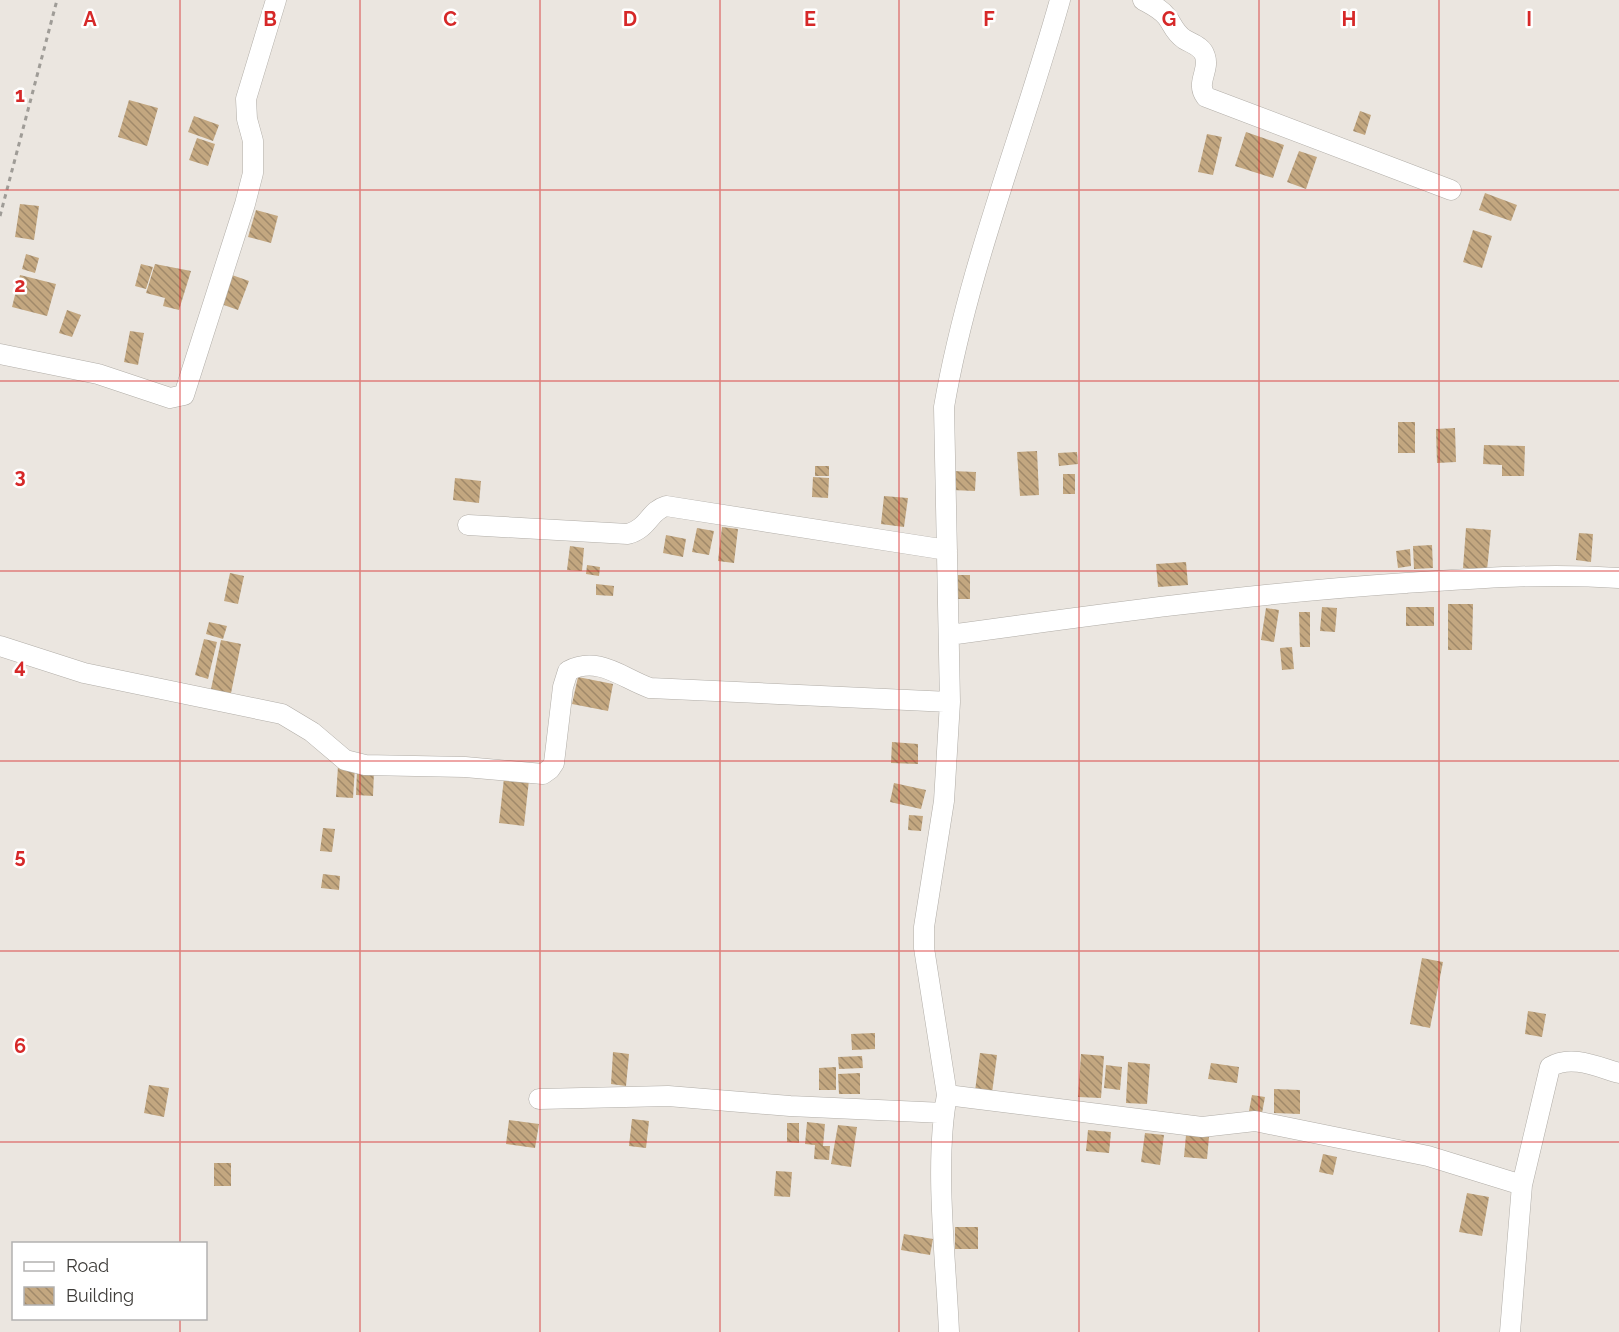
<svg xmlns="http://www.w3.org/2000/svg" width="1619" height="1332" viewBox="0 0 1619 1332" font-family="Raleway,sans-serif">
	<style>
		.building { fill: url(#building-back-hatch) }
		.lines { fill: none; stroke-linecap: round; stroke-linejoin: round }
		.minor-casing { stroke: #b1ada7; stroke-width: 21 }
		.path { stroke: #9f9c97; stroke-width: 3; stroke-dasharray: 4.5 4.5; stroke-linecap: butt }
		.minor { stroke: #fff; stroke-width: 20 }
		.grid { fill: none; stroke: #d62828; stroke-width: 1.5; stroke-opacity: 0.55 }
		.grid-label { font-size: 20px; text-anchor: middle; font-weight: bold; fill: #d62828; stroke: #fff; stroke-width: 5; stroke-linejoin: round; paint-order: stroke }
	</style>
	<defs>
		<pattern id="building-back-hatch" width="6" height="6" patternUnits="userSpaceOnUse" patternTransform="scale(1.5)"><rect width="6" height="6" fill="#c3a780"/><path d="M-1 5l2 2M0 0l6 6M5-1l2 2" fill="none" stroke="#a0896a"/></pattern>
	</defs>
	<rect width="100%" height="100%" fill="#ebe6e0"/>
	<!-- building -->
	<path class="building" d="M129,100L158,108L147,146L118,137Z
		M1360,111L1371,115L1365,135L1353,131Z
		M194,116L219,125L213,141L188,132Z
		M1246,132L1284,145L1273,178L1235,166Z
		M1207,134L1222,137L1213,175L1198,172Z
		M197,138L215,144L208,166L189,160Z
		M1299,151L1317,157L1306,189L1287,182Z
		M1485,193L1517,205L1511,221L1479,210Z
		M20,204L39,206L34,240L15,237Z
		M256,210L278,216L271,243L248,237Z
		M1473,230L1492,236L1482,268L1463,262Z
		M26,254L39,258L35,273L22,269Z
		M141,264L153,267L146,289L135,286Z
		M155,264L191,271L179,310L163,306L165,298L146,293Z
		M20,275L56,284L47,316L12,307Z
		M232,275L249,281L238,310L221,304Z
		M67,310L81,315L72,337L59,333Z
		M130,331L144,333L138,365L124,362Z
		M1398,422H1415V453H1398Z
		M1455,428L1456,462L1437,463L1436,429Z
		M1484,445L1525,446L1524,476H1502V465L1483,464Z
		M1037,451L1039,495L1020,496L1017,452Z
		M1077,452L1078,464L1059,466L1058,453Z
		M815,466H829V476H815Z
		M952,471L976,472L975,491L952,490Z
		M1063,474H1075V494H1063Z
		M813,477L829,478L828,498L812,497Z
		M455,478L481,481L479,503L453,500Z
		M884,496L908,498L904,527L881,524Z
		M722,527L738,529L734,563L718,561Z
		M697,528L714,531L709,555L692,552Z
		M1466,528L1491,530L1487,570L1463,568Z
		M1579,533L1593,534L1591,562L1576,560Z
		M666,535L686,539L683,557L663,553Z
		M1432,545L1433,568L1414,569L1413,546Z
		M570,546L584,548L582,571L567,570Z
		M1410,549L1411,566L1398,568L1396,551Z
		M1186,562L1188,585L1158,587L1156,564Z
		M587,565L600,567L599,576L586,574Z
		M230,573L244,576L238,604L224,601Z
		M954,575H970V599H954Z
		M596,584L614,586L613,596L596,595Z
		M1448,604H1473L1472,650H1448Z
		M1322,607L1337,608L1335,632L1320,631Z
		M1406,607H1434V626H1406Z
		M1266,608L1279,610L1274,642L1261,640Z
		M1299,612H1310V647H1300Z
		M209,622L227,626L223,639L206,634Z
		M204,639L217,642L208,679L195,675Z
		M221,640L241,644L230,698L210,694Z
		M1292,647L1294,669L1282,670L1280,648Z
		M578,677L613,684L608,711L572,704Z
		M892,742L918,744V764L891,763Z
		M338,766L355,767L353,798L336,797Z
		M357,771H374L373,796L356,795Z
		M504,778L529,780L524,826L499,823Z
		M894,783L926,790L921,809L890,802Z
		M909,815L923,816L921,831L908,830Z
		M323,828L335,829L332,852L320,851Z
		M323,874L340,876L339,890L321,888Z
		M1422,958L1443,962L1430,1028L1410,1024Z
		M1528,1011L1546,1014L1542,1037L1525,1034Z
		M875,1033V1049L852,1050L851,1034Z
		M613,1052L629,1054L626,1086L611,1084Z
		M980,1053L997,1055L992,1093L975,1091Z
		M1081,1054L1104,1056L1101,1098L1078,1097Z
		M862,1056L863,1068L839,1069L838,1057Z
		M1128,1062L1150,1064L1147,1104L1126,1103Z
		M1211,1063L1239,1067L1237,1083L1208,1079Z
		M1106,1065L1122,1067L1120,1090L1104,1088Z
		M836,1067V1090H819V1068Z
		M860,1073V1094H839L838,1074Z
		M149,1085L169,1088L164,1117L144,1113Z
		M1274,1089L1300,1090V1114L1274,1113Z
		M1252,1095L1265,1097L1262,1113L1249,1111Z
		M632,1119L649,1121L646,1148L629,1146Z
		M509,1120L539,1124L535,1148L506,1144Z
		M807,1122L825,1124L823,1146H830L829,1160L814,1159L815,1145L805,1144Z
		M787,1123H799V1143L787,1142Z
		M838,1125L857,1127L851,1167L831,1164Z
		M1088,1130L1111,1132L1109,1153L1086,1151Z
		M1145,1133L1164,1135L1160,1165L1141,1162Z
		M1186,1135L1209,1137L1207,1159L1184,1157Z
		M1323,1154L1337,1157L1333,1175L1319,1172Z
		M214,1163H231V1186H214Z
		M776,1171L792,1172L790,1197L774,1196Z
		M1467,1193L1489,1197L1482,1236L1459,1232Z
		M955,1227H978V1249H955Z
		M904,1234L933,1239L930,1255L901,1250Z"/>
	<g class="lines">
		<!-- minor casing -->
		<g class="minor-casing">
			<path id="minor" d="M1143,0C1152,5 1161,9 1167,17C1173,25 1174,32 1184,39C1192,44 1202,46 1205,56C1210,71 1195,83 1206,97L1451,190
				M0,354L98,374L170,398L184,395L245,204L253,173V141L247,119L246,99L276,0
				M468,525L628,534C649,528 649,511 666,506L947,550
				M949,635C1101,614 1253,593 1406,583C1477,578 1547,573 1619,578
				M0,646L84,673L282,714L312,732L345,760L365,765L465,767L543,774L550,769L554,763L563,687L568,671C598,655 622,678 650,688L950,702
				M947,1095L1202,1127L1255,1121L1428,1156L1522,1185L1550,1067C1571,1054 1598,1067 1619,1073
				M539,1099L668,1096L790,1106L944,1113
				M949,1332C946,1259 934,1165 947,1095L924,948V927L944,801L950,702L944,407C968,268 1022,136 1060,0
				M1510,1332L1522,1185"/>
		</g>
		<!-- path -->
		<path class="path" d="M0,216L57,0"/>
		<!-- minor -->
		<use href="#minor" class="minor"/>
	</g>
	<!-- grid -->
	<path class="grid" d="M180,0V1244M360,0V1332M540,0V1332M720,0V1332M899,0V1332M1079,0V1332M1259,0V1332M1439,0V1332M0,190H1619M0,381H1619M0,571H1619M0,761H1619M0,951H1619M0,1142H1619M180,1318V1332"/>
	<g class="grid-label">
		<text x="90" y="26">A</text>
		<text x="270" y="26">B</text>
		<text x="450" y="26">C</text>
		<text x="630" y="26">D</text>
		<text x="810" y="26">E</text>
		<text x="989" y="26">F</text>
		<text x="1169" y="26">G</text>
		<text x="1349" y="26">H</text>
		<text x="1529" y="26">I</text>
		<text x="20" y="102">1</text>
		<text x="20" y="292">2</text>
		<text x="20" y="483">3</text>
		<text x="20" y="673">4</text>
		<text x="20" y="863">5</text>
		<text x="20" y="1053">6</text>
	</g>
	<!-- legend -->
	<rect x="12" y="1242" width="195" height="78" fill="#ffffff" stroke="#b2b1b0" stroke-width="1.5"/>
	<rect x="24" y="1262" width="30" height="9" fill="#ffffff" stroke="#b2b1b0" stroke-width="1.5"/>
	<text x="66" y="1272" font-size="18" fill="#3e3c39">Road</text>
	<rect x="24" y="1287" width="30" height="18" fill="url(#building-back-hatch)" stroke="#b2b1b0" stroke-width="1.5"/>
	<text x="66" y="1302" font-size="18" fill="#3e3c39">Building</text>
</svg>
